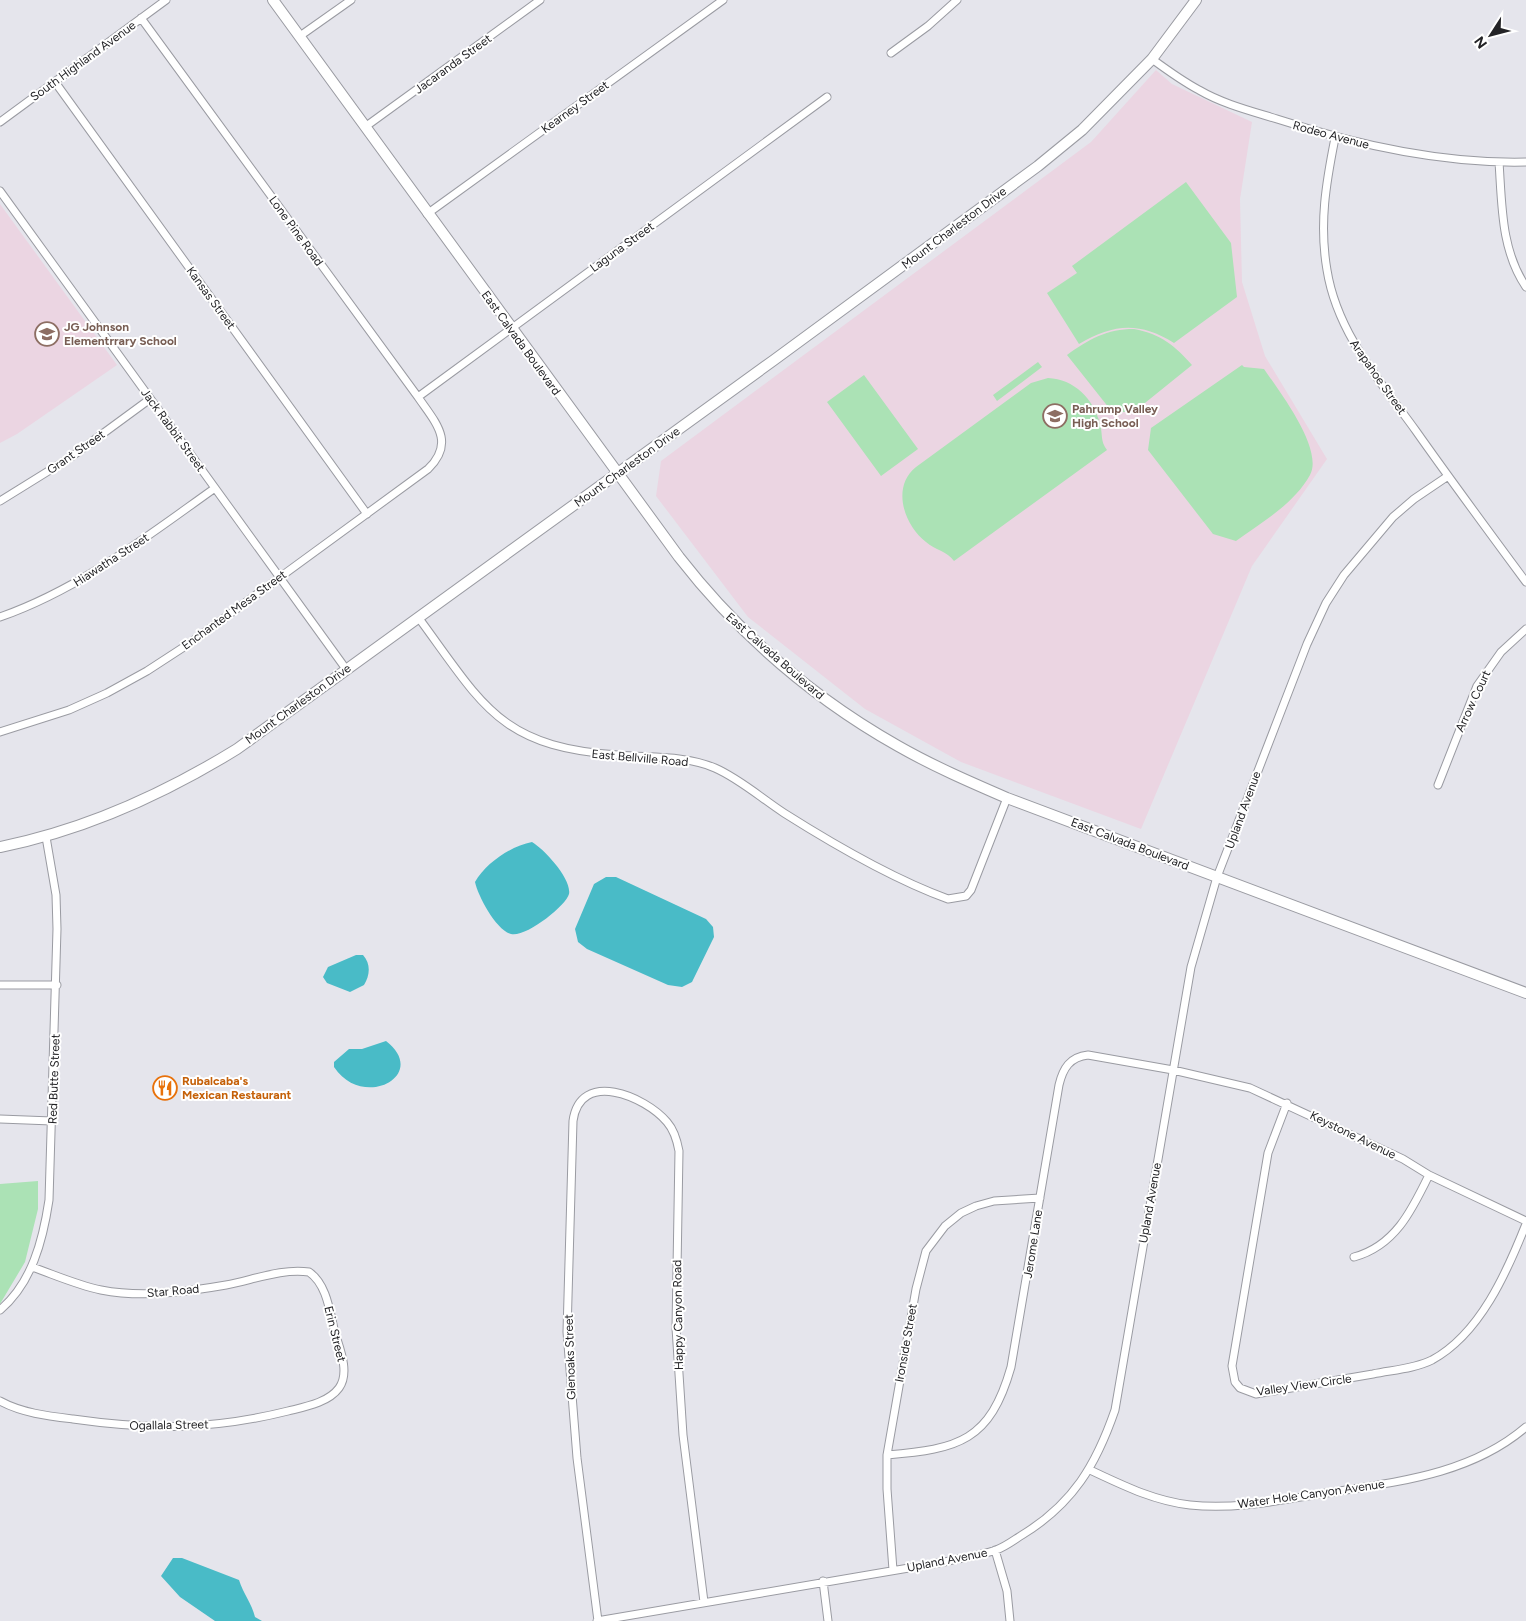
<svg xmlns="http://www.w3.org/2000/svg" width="1526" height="1621" viewBox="0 0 1526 1621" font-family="Figtree,sans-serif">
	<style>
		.education { fill: #ebd5e2 }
		.park { fill: #abe2b5 }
		.water { fill: #49bbc7 }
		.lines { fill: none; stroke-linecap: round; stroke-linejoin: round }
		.street-casing { stroke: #9a9ba2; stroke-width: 9 }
		.secondary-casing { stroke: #9a9ba2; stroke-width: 12 }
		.street { stroke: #fff; stroke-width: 7 }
		.secondary { stroke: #fff; stroke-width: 10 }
		.labels { text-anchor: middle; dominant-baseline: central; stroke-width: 4; stroke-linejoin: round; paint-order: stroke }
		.street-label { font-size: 12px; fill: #232326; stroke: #fff }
		.education-label { font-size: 12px; font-weight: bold; fill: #785e54; stroke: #fff; text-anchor: start }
		.food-label { font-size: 12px; font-weight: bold; fill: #c56008; stroke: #fff; text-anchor: start }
	</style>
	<rect width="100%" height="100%" fill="#e5e5ec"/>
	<!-- education -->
	<path class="education" d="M1156,70L1172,84L1252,122L1240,199L1242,282L1265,356L1327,459L1252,566L1141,829L961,762L865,709L748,617L656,496L661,461L1091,142Z
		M0,204L117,365L17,434L0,443Z"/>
	<!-- park -->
	<path class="park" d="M1186,182L1231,243L1237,297L1174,343C1139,321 1113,324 1079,344L1047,293L1077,273L1072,266Z
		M1134,329C1161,334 1175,346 1192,365L1135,411L1113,413L1067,355C1089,339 1107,329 1134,329Z
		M1038,362L1042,367L997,401L993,395Z
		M1242,365L1244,367L1264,369C1279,391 1324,449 1310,475C1294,504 1262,522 1236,541L1213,534L1148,450L1151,428Z
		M864,375L918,449L881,476L827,402Z
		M1048,378C1074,379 1094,399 1100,424C1103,435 1100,441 1107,450L954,561C947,551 935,550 926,542C904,525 891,487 916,467L1031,383Z
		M38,1181V1209L25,1262L0,1304V1184Z"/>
	<!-- water -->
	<path class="water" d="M532,842C544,849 572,879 569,894C566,906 525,938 511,934C496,930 478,896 475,882C486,863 511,846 532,842Z
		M606,877H616L706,919L713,927L714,937L692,982L682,987L668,985L587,949L578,942L575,929L594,884Z
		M356,955H363C371,964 370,975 364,985L350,992L327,983L323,977L328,967Z
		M386,1041C430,1075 363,1111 334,1067V1062L349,1049H362Z
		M173,1558H182L239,1580C243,1593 252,1604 255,1617L262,1621H215L180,1597L161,1576Z"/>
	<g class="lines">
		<!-- street casing -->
		<g class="street-casing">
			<path id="street" d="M300,36L351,0
				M891,53L928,26L957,0
				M1152,59C1167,70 1182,81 1199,90C1223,104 1251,111 1277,119C1357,145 1442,164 1526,162
				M55,82L367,514
				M0,122L166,0
				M365,127L540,0
				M1335,138C1326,183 1319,224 1327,270C1337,333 1380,381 1416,431C1452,482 1489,532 1526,582
				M1499,162C1502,205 1501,250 1526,287
				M0,191L346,669
				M427,214L723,0
				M418,397L827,97
				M0,501L71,457L150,399
				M0,617C80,589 146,537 215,488
				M418,617C483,705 499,747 618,755C649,758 685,755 715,768C740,779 761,798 784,813C833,844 893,879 948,899L966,896L971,890L1007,798
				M0,732L69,710L107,693L147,671L190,643L428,469C456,442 435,422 418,397L141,18
				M1438,785L1477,686L1501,652L1526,629
				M0,985H57
				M1287,1103L1268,1153L1232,1366L1235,1382L1240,1388L1256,1394C1295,1387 1334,1381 1373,1374C1392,1370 1414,1369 1432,1360C1480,1334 1507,1272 1526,1224
				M0,1119L52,1121
				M1354,1257C1395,1246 1412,1210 1429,1175
				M0,1310C32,1283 43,1240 49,1200L57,929L56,895L46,837
				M0,1401C22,1413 48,1416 73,1419C150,1430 212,1430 288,1411C304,1407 328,1403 339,1388C350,1373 340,1349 335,1333C330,1313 327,1284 309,1272C282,1268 253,1280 226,1285C186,1292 142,1298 101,1290C77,1285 55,1275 32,1267
				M887,1455C959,1449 990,1441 1011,1367L1059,1085C1063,1068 1070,1057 1088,1055L1173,1070L1250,1088L1403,1159L1429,1175L1526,1221
				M1090,1470C1122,1485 1154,1501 1190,1505C1236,1510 1281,1500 1326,1493C1396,1482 1470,1475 1526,1427
				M995,1550L1007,1591L1010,1621
				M893,1570L887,1489V1455L916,1289L926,1251L945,1226L961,1213L976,1206L994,1201L1040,1198
				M823,1581L828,1621
				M597,1621L944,1562C961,1558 979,1556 996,1550C1005,1547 1014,1540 1022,1535C1073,1504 1096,1465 1115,1410L1191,967L1217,877L1307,644L1326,603L1344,575L1393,517L1414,499L1448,476
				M598,1621L577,1458L567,1332L573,1121C580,1069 645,1096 667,1122C674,1130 677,1140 679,1151L676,1328L683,1435L704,1602"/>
		</g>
		<!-- secondary casing -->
		<g class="secondary-casing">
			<path id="secondary" d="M273,0L679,557C739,634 813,698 898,746C933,766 970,782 1007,798L1526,993
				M0,847C85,830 164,794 237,749L774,360L1038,166L1082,130L1152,59L1196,0"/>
		</g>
		<!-- street -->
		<use href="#street" class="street"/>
		<!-- secondary -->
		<use href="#secondary" class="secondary"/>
	</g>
	<!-- icons -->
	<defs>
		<g id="school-ring" transform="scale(1.25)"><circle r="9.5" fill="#fff" stroke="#8d6e63" stroke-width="1.5"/><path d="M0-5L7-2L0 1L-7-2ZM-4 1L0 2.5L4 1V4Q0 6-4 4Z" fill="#8d6e63"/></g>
		<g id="restaurant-ring" transform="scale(1.25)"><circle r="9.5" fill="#fff" stroke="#e8710a" stroke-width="1.5"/><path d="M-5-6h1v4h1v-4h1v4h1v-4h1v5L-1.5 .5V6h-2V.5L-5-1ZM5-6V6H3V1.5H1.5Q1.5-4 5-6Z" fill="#e8710a"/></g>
	</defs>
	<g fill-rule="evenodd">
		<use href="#school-ring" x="47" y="334"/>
		<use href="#school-ring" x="1055" y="416"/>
		<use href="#restaurant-ring" x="165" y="1088"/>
	</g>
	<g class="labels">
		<!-- street labels -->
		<g class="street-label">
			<text transform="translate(83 61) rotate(-36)">South Highland Avenue</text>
			<text transform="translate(453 64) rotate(-36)">Jacaranda Street</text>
			<text transform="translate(575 107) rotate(-36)">Kearney Street</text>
			<text transform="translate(1331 135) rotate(15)">Rodeo Avenue</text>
			<text transform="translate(954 228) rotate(-37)">Mount Charleston Drive</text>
			<text transform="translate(296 231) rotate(54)">Lone Pine Road</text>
			<text transform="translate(622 247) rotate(-36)">Laguna Street</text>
			<text transform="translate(211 298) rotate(54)">Kansas Street</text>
			<text transform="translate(521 343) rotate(54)">East Calvada Boulevard</text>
			<text transform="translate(1378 377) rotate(55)">Arapahoe Street</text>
			<text transform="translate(173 430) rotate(54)">Jack Rabbit Street</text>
			<text transform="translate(76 452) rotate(-35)">Grant Street</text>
			<text transform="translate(627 467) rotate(-36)">Mount Charleston Drive</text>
			<text transform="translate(111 560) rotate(-33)">Hiawatha Street</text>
			<text transform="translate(234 610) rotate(-36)">Enchanted Mesa Street</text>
			<text transform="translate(775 656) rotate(41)">East Calvada Boulevard</text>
			<text transform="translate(1473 701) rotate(-65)">Arrow Court</text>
			<text transform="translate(298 704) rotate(-36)">Mount Charleston Drive</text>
			<text transform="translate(640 758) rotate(5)">East Bellville Road</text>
			<text transform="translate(1243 810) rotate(-70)">Upland Avenue</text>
			<text transform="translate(1130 844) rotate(21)">East Calvada Boulevard</text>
			<text transform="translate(54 1079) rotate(-88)">Red Butte Street</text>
			<text transform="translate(1353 1135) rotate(26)">Keystone Avenue</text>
			<text transform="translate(1150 1203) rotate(-80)">Upland Avenue</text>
			<text transform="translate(1033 1244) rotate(-81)">Jerome Lane</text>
			<text transform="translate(173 1291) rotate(-5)">Star Road</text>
			<text transform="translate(678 1315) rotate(-91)">Happy Canyon Road</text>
			<text transform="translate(335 1334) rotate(76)">Erin Street</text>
			<text transform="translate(906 1343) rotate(-80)">Ironside Street</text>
			<text transform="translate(570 1357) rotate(-92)">Glenoaks Street</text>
			<text transform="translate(1304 1385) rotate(-8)">Valley View Circle</text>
			<text transform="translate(169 1425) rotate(-1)">Ogallala Street</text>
			<text transform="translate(1311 1494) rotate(-8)">Water Hole Canyon Avenue</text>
			<text transform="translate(947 1560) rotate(-11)">Upland Avenue</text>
		</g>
		<!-- education labels -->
		<g class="education-label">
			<text x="64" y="327">JG Johnson<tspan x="64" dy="14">Elementrrary School</tspan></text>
			<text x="1072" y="409">Pahrump Valley<tspan x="1072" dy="14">High School</tspan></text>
		</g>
		<!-- food labels -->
		<g class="food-label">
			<text x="182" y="1081">Rubalcaba's<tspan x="182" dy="14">Mexican Restaurant</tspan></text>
		</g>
	</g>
	<!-- north arrow -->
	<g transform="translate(1491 35) rotate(234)" stroke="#ffffff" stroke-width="4" paint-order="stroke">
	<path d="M0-4L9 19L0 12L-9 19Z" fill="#232326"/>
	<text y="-8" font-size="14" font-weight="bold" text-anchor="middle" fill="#232326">N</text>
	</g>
</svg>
